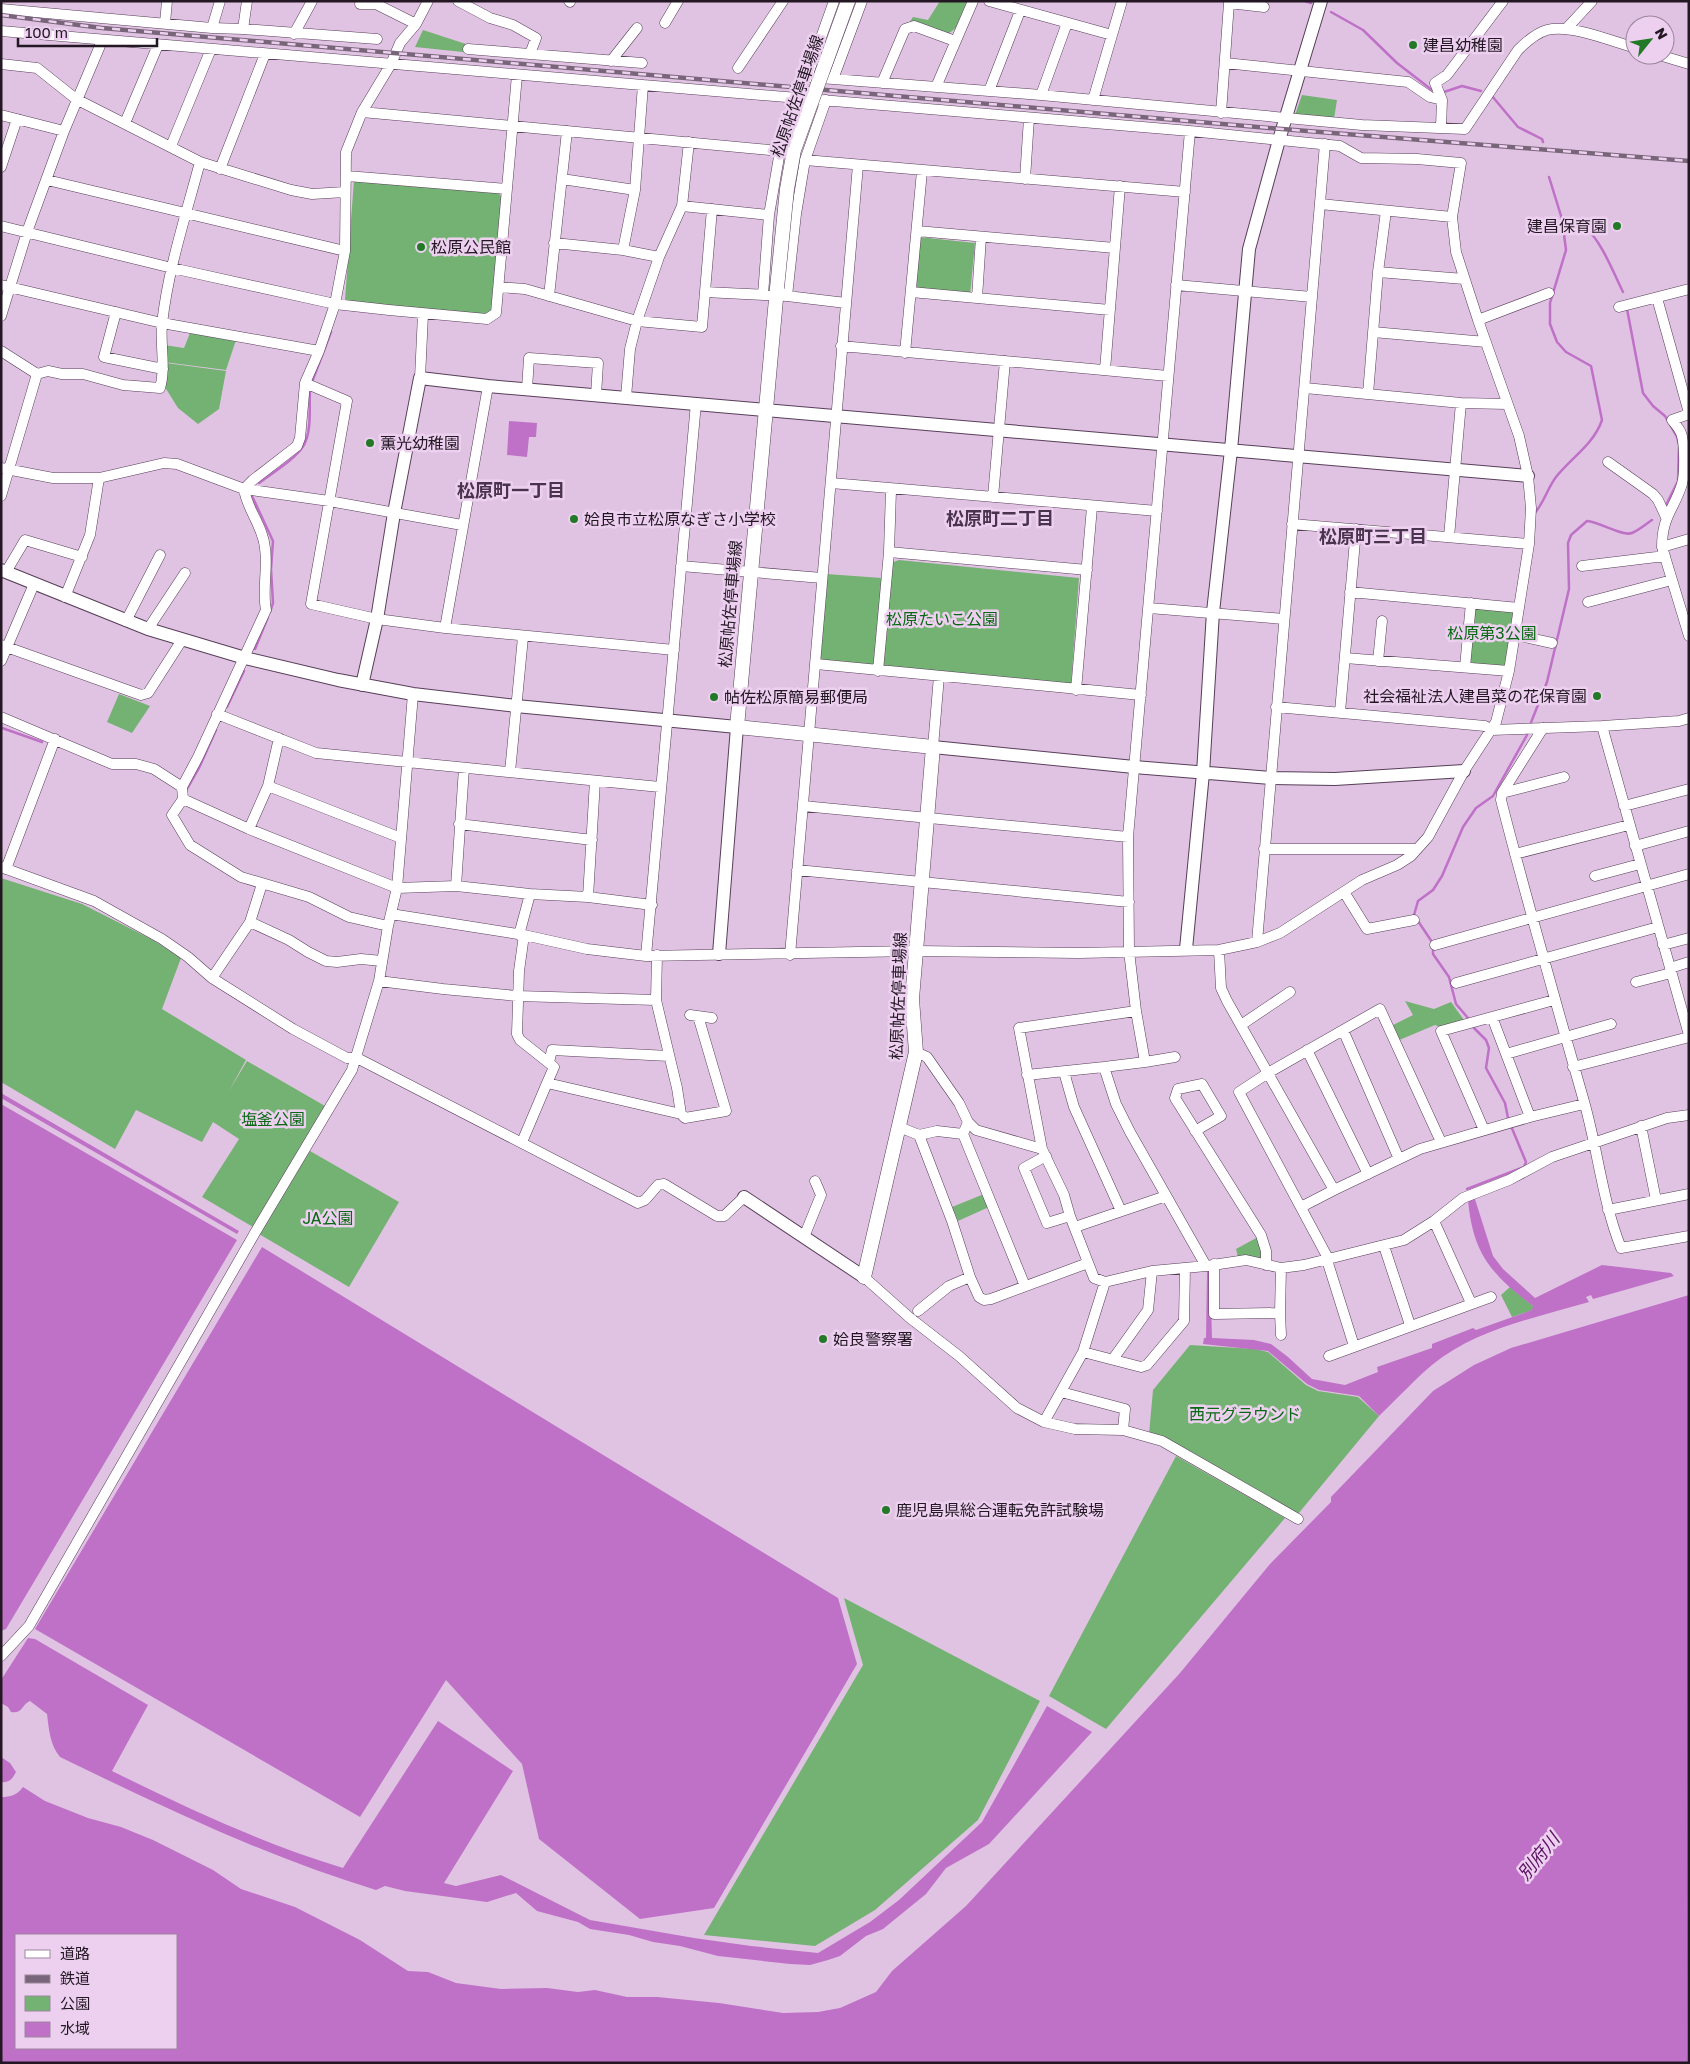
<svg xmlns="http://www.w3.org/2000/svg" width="1690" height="2064" viewBox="0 0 1690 2064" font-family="'Golos Text','Noto Sans JP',sans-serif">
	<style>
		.green { fill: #74b273 }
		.water { fill: #bf71c7; fill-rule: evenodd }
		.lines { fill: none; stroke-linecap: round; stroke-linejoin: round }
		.stream { stroke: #bf71c7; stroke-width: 2.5 }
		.minor-casing { stroke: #573e59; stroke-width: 11 }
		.tertiary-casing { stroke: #573e59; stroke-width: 14 }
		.secondary-casing { stroke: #573e59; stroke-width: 15 }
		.minor { stroke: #fff; stroke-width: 10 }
		.tertiary { stroke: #fff; stroke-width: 12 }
		.secondary { stroke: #fff; stroke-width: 14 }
		.rail-casing { stroke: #786579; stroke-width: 4.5 }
		.rail { stroke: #edd0ef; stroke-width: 2.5; stroke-dasharray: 8; stroke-linecap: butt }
		.secondary-bridge-casing { stroke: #573e59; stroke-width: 15; stroke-linecap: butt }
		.secondary-bridge { stroke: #fff; stroke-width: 14 }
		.poi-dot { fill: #227926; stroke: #edd0ef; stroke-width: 2 }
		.labels { text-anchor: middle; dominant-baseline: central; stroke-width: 5; stroke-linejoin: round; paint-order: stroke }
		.poi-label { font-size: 16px; fill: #221723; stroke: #edd0ef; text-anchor: start }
		.street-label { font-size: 16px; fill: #221723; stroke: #edd0ef }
		.park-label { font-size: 16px; fill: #086913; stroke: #edd0ef }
		.neighbourhood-label { font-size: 18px; font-weight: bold; fill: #4a334c; stroke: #edd0ef }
		.water-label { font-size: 18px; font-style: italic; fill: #590f61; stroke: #edd0ef }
	</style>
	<rect width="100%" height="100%" fill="#e0c3e2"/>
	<!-- green -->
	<path class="green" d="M940,1H967L956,28L948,34L909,23L913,17L928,20Z
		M423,30L466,44L463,52L415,47Z
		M1302,95L1337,100L1334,119L1295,115Z
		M354,180L499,193L502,198L492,310L486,314L413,309L345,300Z
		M919,237L975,243L970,295L915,289Z
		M190,333L236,340L226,370L164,362V345L184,348Z
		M166,363L226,371L219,409L198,424L178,408L163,384Z
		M899,560L1079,578L1071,685L888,667L881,663L891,563Z
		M826,574L882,578L875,665L819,660Z
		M1473,609L1516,612L1506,667L1473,665L1469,660Z
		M119,694L150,706L132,733L107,722Z
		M1,878L82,904L153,940L181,958L162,1009L246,1060L229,1091L247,1061L325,1106L253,1227L202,1197L239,1139L213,1122L202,1142L136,1110L115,1149L1,1082Z
		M1405,1001L1434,1009L1451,1002L1464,1020L1440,1027L1435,1025L1397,1041L1391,1026L1413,1015Z
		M310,1151L399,1202L349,1287L259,1234Z
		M984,1194L989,1207L958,1221L952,1207Z
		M1258,1237L1263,1256L1260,1260L1238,1257L1236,1249Z
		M1510,1287L1533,1306V1310L1512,1317L1501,1295Z
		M1190,1345L1255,1349L1268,1352L1306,1385L1318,1391L1358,1397L1379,1416L1298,1514L1149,1434L1153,1390Z
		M1176,1456L1285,1518L1106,1729L1049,1696Z
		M844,1598L1040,1701L978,1820L875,1910L815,1946L704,1935L863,1665Z"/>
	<!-- water -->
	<path class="water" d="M509,421L537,423L536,437H529L527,457L507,455Z
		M1,1093L239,1231L237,1234L1,1098Z
		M1,1104L237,1240L6,1629L1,1631Z
		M1474,1196L1493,1256L1503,1269L1535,1298L1602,1265L1671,1273L1674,1276L1593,1299L1591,1295L1586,1297L1589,1302C1535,1318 1476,1329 1432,1365C1413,1381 1397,1399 1379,1416L1359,1396L1319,1390L1307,1384L1268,1351L1203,1344L1204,1338H1206L1207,1271H1210L1212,1338L1254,1340L1271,1344L1288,1357L1312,1379L1345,1385L1378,1372L1377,1367L1432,1348V1344L1473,1328L1476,1330L1532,1310L1533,1306C1491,1274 1473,1254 1468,1200Z
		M262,1247L838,1598L857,1664L714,1908L640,1919L539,1839L522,1764L446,1680L360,1817L35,1629Z
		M1689,1295L1687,2063H1V1797C11,1797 17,1795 23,1787L45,1801L88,1818L121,1827L153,1840L213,1870L241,1889L295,1907L360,1940L408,1971L428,1972L456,1983L501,1989L547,1988L578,1992L595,1990L627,1997H657L719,2003L783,2013L818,2012L840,2008L876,1992L892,1971L966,1906L1180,1673L1270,1564L1331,1502V1497L1433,1391L1474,1365L1511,1348ZM16,1935H176V2048H16Z
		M28,1638L35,1639L148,1705L112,1771C187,1808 263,1844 343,1868L438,1721L513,1771L444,1883L456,1886L501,1875L590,1920L694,1938L751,1946L818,1953L870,1922L899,1900L982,1822L1047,1706L1092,1732L989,1844L946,1868L926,1894L883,1929L866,1936L840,1956L828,1960L810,1965L790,1964L718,1956L680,1946L653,1942L629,1935L590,1929L578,1922L537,1911L516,1893L487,1902L405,1891L385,1886L376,1890C267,1857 163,1807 60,1757C50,1745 49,1730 47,1714L30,1701C21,1705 23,1714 11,1712L8,1707L1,1703V1680Z
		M1,1757L10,1763L16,1772C12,1779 10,1783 1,1782Z"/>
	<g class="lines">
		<!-- stream -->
		<path class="stream" d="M1305,1L1311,3
			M1331,12L1363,30L1397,63L1432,90
			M1444,92L1462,86L1481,91
			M1492,96L1518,127L1542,139L1543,142
			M1549,177L1562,219C1569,226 1578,223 1586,229C1600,238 1615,276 1623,292
			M1627,309L1643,393L1653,406L1665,416L1677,437L1679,445L1678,481L1665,507
			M312,382L331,332
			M259,483C272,473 296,459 304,445C312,430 309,407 310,390
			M252,496L273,541L271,569L273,603L270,612
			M1534,514C1544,503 1547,489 1556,477C1571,458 1594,444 1602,420L1591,366L1566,352L1557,342L1550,324V303L1566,250L1562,219
			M255,649L268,617
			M227,707L244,671
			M1530,725L1547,682L1569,589L1568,543L1571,535L1587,521C1600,522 1623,537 1632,533C1639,530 1646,524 1652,520
			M2,728L42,742
			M187,789L199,768L216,730
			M1432,942L1414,915L1418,901L1433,890L1442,876L1463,827L1476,808L1493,796L1527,735
			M1433,950V954L1449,977L1456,1004L1468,1018
			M1472,1026L1486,1040L1489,1048L1486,1068L1505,1103L1508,1118
			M1467,1189L1524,1167L1526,1162L1511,1126"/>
		<!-- minor casing -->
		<g class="minor-casing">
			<path id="minor" d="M458,1L490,18L513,25L536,38L530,54
				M569,1L570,2
				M834,1L807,77L1041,95L1362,125L1465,129L1518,50C1526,42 1536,33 1547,30C1571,24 1611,41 1635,48
				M989,1L1112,35
				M360,4H376L416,24
				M1,9L212,28L243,29L377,39
				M165,23L167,1
				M665,23L678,1
				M212,28L220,1
				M1567,28L1592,1
				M243,29L247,1
				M1,31L1190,131L1340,146L1361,158L1417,159L1461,163L1452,217L1456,252L1478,320L1519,436L1528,476L1531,508L1529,544L1509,671L1496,722L1464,771L1428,837L1411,856L1397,865L1362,880L1280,933L1257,942L1219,950L1079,953L916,951L646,956L587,949L524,935L391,914
				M294,34L312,1
				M468,49L642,63
				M1659,55L1689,64
				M611,61L637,28
				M1225,63L1408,82L1430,97L1442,100L1441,127
				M1,64L37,68L76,99L200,162L291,190L312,194L345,192
				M738,68L783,1
				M833,79L862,1
				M882,83L905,29L914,26L955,41
				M936,87L973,1
				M989,91L1020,11
				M1041,95L1067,23
				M1093,100L1122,1
				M1442,100L1435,83L1447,75L1503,1
				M362,112L780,151
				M1221,113L1229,3L1264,7
				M1,115L64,131
				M125,123L158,45
				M1190,131L1128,837L1129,951L1136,1011L1145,1062L1104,1067L1116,1104L1130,1132L1206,1266L1246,1260L1281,1268L1304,1265L1404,1240L1434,1221L1463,1198L1509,1180L1552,1157L1667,1118L1689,1115
				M171,146L211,49
				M805,160L1185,192
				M1,167L17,119
				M220,169L265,54
				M347,176L507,189
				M562,179L635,190
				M1025,179L1029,118
				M47,180L345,251
				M1320,204L1452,217
				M682,206L769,215
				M1,226L172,268L335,304L389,310L487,319L496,313L517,75
				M917,231L1115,248
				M554,243L623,250L659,257
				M623,250L635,190L643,85
				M1378,272L1464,279
				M1,285L162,323L319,351
				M1176,285L1312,297
				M499,287L525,289L637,321L702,327L712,209
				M705,292L787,296L846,303
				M911,292L1110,310
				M763,295L769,215L780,151L798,99
				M549,296L567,131
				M787,296L796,214L805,160L826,100
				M977,298L981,237
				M1657,298L1689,413
				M1619,307L1689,289
				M116,312L104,357L163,369
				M1,316L27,232L64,131L102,41
				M1478,320L1549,293
				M1373,332L1486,342
				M841,346L1168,376
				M1,351L37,374L1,496
				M905,353L922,171
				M1105,370L1120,186
				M37,374L48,371L62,374H83L123,385L160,388C166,368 160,345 162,324C168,269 186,215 200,162
				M420,378L423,314
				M305,383L347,401L311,604L377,619L445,628L674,650
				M1305,388L1461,403L1507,404
				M527,389L529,358L598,363L596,395
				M1368,394L1378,272L1386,211
				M626,397L630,349L637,321L659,257L682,206L689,142
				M1608,462L1653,494L1658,500L1666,517
				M1,468L53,478H99L164,463L177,464L244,489L329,501L462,525
				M831,483L1157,511
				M244,489C247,510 263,526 265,548C268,569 262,590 266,610L198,757L182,787L183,799L249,829L397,888L456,886L530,894L588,897L652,905
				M244,489L253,480L297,446L300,438L305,383L319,351L335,304L345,251L346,152L362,112L391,64L400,43L416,24L428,1
				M993,497L1005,361
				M1292,524L1529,544
				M1449,537L1461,403
				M1689,539L1662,547L1689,636
				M1662,547C1662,516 1674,510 1682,484C1685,474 1685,443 1681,433C1679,428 1675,424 1672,420L1689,414
				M889,552L1087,570
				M681,566L822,578
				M1582,566L1665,556
				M6,572L25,540L82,557
				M1350,592L1519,608
				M65,597L90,535L99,478
				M1588,602L1672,580
				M1149,608L1284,619
				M126,621L160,555
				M445,628L488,386
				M148,629L185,573
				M1515,635L1552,643
				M1,645L141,695L148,693L182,640
				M1345,658L1509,671
				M1,661L34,584
				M1378,661L1382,621
				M816,664L1141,695
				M1465,667L1471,603
				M878,671L889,552L891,490
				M1076,690L1092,507
				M1276,707L1485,726L1492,730L1602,726L1679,721L1689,718
				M1340,712L1356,529
				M217,714L316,753L660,787
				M1,717L112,764H136L154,769L182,787
				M1602,726L1689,1035
				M1543,728L1502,793L1501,800C1527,902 1556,1003 1585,1105C1598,1152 1603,1203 1621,1248L1689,1236
				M933,747L939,676
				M510,772L523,637
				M268,786L401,838
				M1502,793L1564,777
				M183,799L172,815L190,845L241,877L309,897L349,917L388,926
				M803,806L1128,837
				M1624,806L1689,789
				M459,824L592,840
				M249,829L268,786L279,738
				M1635,846L1689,831
				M1264,849H1417
				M1515,854L1629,825
				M1,867L94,901L162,939L188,957L212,978L293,1029L347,1058H357L638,1203L645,1200L658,1185L664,1184L717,1216H724L744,1197
				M6,869L55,739
				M797,870L1129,902
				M1595,876L1640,864
				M262,884L250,922L289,940L308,952L326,961L337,962L361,959L382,961
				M456,886L464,768
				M1344,892L1367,929L1414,920
				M588,897L595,781
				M519,935L530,894
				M524,935L519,971L517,1034L520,1040L554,1067L547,1083L681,1114L677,1088L656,1000L657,955
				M1257,942L1325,144
				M1435,945L1689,874
				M1663,945L1689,938
				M1219,950L1221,988L1227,1001L1334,1190L1420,1149L1530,1117L1584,1104
				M790,955L858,165
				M646,956L696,403
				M1670,968L1689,962
				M212,978L250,922
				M379,981L443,989L517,996L656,1000
				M1636,982L1671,973
				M1456,983L1658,927
				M1136,1011L1019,1028L1042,1149L1064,1195L1070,1216L1094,1278L1105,1282L1152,1271L1206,1266
				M690,1015L712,1018
				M1492,1017L1530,1117
				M1241,1025L1290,992
				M1343,1030L1399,1159
				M1307,1050L1368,1174
				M916,1052L927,1057L959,1103L968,1122L976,1130L1042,1149
				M1506,1054L1611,1024
				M549,1062L552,1050L669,1056
				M1145,1062L1175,1057
				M1573,1067L1689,1037
				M1064,1072L1074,1107L1121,1211
				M1027,1075L1104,1067
				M681,1114L685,1118L726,1111L698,1016
				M968,1122L963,1134L1025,1286
				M1641,1126L1656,1200
				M899,1127L919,1135L952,1221L970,1277L979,1297L984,1300L991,1299L1088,1263
				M1484,1130L1441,1031L1554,1000
				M1195,1131L1221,1116L1202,1084L1178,1089L1175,1098L1261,1235L1266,1251V1265
				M919,1135L937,1131L963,1134
				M522,1142L547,1083
				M1046,1156L1024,1168L1047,1223L1070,1216
				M1301,1207L1334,1190
				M1608,1210L1689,1194
				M1434,1221L1471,1303
				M1075,1227L1166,1196
				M804,1237L821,1195L815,1181
				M1384,1246L1410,1325
				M1327,1260L1354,1346
				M1329,1260L1239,1092L1268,1073L1380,1009L1441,1142
				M1214,1264V1314L1280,1313L1281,1268
				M864,1277L910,1318L959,1356L1017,1408L1044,1422L1075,1429L1123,1430L1162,1441L1298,1519
				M918,1311L949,1286L970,1277
				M1280,1313L1281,1335
				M1083,1352L1141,1367L1147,1365L1184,1321L1185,1268
				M1329,1356L1491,1297
				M1113,1359L1148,1310L1152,1271
				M1061,1392L1125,1409L1123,1430
				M1044,1422L1083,1352L1105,1282
				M1,1656L29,1626L256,1231L352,1070L379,981L388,926L397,888L413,694"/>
		</g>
		<!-- tertiary casing -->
		<g class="tertiary-casing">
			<path id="tertiary" d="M1,570L148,629L245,658L338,680L413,694L516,706L737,727L719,954
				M362,685L377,619L394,513L420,378L488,386L1528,476
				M933,747L1134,767L1271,778L1335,779L1464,771
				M1186,949L1203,773L1213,612L1231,450L1249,249L1279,140L1321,1
				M744,1197L864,1277"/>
		</g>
		<!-- secondary casing -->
		<g class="secondary-casing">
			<path id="secondary" d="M777,288L737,727L933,747L912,999L916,1052L864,1277"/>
		</g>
		<!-- minor -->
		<use href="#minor" class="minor"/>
		<!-- tertiary -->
		<use href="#tertiary" class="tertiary"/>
		<!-- secondary -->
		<use href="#secondary" class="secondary"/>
		<!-- rail casing -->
		<g class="rail-casing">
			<path id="rail" d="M1,15L102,28L1282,129L1689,161"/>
		</g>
		<!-- rail -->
		<use href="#rail" class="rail"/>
		<!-- secondary-bridge casing -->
		<g class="secondary-bridge-casing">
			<path id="secondary-bridge" d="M777,288L787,189L794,150L848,1"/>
		</g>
		<!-- secondary-bridge -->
		<use href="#secondary-bridge" class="secondary-bridge"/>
	</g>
	<!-- markers -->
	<g class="poi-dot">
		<circle cx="1413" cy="45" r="5"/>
		<circle cx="1617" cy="226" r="5"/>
		<circle cx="421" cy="247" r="5"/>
		<circle cx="370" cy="443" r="5"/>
		<circle cx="574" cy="519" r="5"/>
		<circle cx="1597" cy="696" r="5"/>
		<circle cx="714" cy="697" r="5"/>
		<circle cx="823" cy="1339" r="5"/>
		<circle cx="886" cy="1510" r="5"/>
	</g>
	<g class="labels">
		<!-- poi labels -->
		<g class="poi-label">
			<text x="1423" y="45">建昌幼稚園</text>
			<text x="1607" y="226" text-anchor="end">建昌保育園</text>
			<text x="431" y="247">松原公民館</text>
			<text x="380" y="443">薫光幼稚園</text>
			<text x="584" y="519">姶良市立松原なぎさ小学校</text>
			<text x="1587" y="696" text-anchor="end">社会福祉法人建昌菜の花保育園</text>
			<text x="724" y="697">帖佐松原簡易郵便局</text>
			<text x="833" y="1339">姶良警察署</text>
			<text x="896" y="1510">鹿児島県総合運転免許試験場</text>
		</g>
		<!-- street labels -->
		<g class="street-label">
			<text transform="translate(797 96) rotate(-71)">松原帖佐停車場線</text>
			<text transform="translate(730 604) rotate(-85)">松原帖佐停車場線</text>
			<text transform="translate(898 996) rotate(-88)">松原帖佐停車場線</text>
		</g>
		<!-- park labels -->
		<g class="park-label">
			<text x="942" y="619">松原たいこ公園</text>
			<text x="1492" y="633">松原第3公園</text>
			<text x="273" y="1119">塩釜公園</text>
			<text x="328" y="1218">JA公園</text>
			<text x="1245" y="1414">西元グラウンド</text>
		</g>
		<!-- neighbourhood labels -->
		<g class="neighbourhood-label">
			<text x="511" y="490">松原町一丁目</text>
			<text x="1000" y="518">松原町二丁目</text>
			<text x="1373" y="536">松原町三丁目</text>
		</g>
		<!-- water labels -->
		<g class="water-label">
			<text transform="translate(1538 1856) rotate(-51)">別府川</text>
		</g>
	</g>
	<!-- border -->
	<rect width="1690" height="2064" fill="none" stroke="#221723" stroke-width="5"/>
	<!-- legend -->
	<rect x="15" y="1934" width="162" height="115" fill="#edd0ef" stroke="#9c869d"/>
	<rect x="25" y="1950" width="25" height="8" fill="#ffffff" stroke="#9c869d"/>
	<text x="60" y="1959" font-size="15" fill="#221723">道路</text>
	<rect x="25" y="1975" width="25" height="8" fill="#786579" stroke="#9c869d"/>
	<text x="60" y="1984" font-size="15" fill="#221723">鉄道</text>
	<rect x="25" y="1996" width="25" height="15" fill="#74b273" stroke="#9c869d"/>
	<text x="60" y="2009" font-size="15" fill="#221723">公園</text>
	<rect x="25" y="2022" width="25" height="15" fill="#bf71c7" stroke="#9c869d"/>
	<text x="60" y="2034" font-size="15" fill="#221723">水域</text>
	<!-- north arrow -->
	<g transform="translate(1650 40) rotate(60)"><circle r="24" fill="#edd0ef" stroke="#9c869d"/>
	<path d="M0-4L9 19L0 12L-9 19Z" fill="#227926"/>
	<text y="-8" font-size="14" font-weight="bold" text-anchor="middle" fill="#221723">N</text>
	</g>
	<!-- scale -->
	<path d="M18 38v8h139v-8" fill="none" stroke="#221723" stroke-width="2.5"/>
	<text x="25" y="38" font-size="15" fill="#221723" stroke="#edd0ef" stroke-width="4" paint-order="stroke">100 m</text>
</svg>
